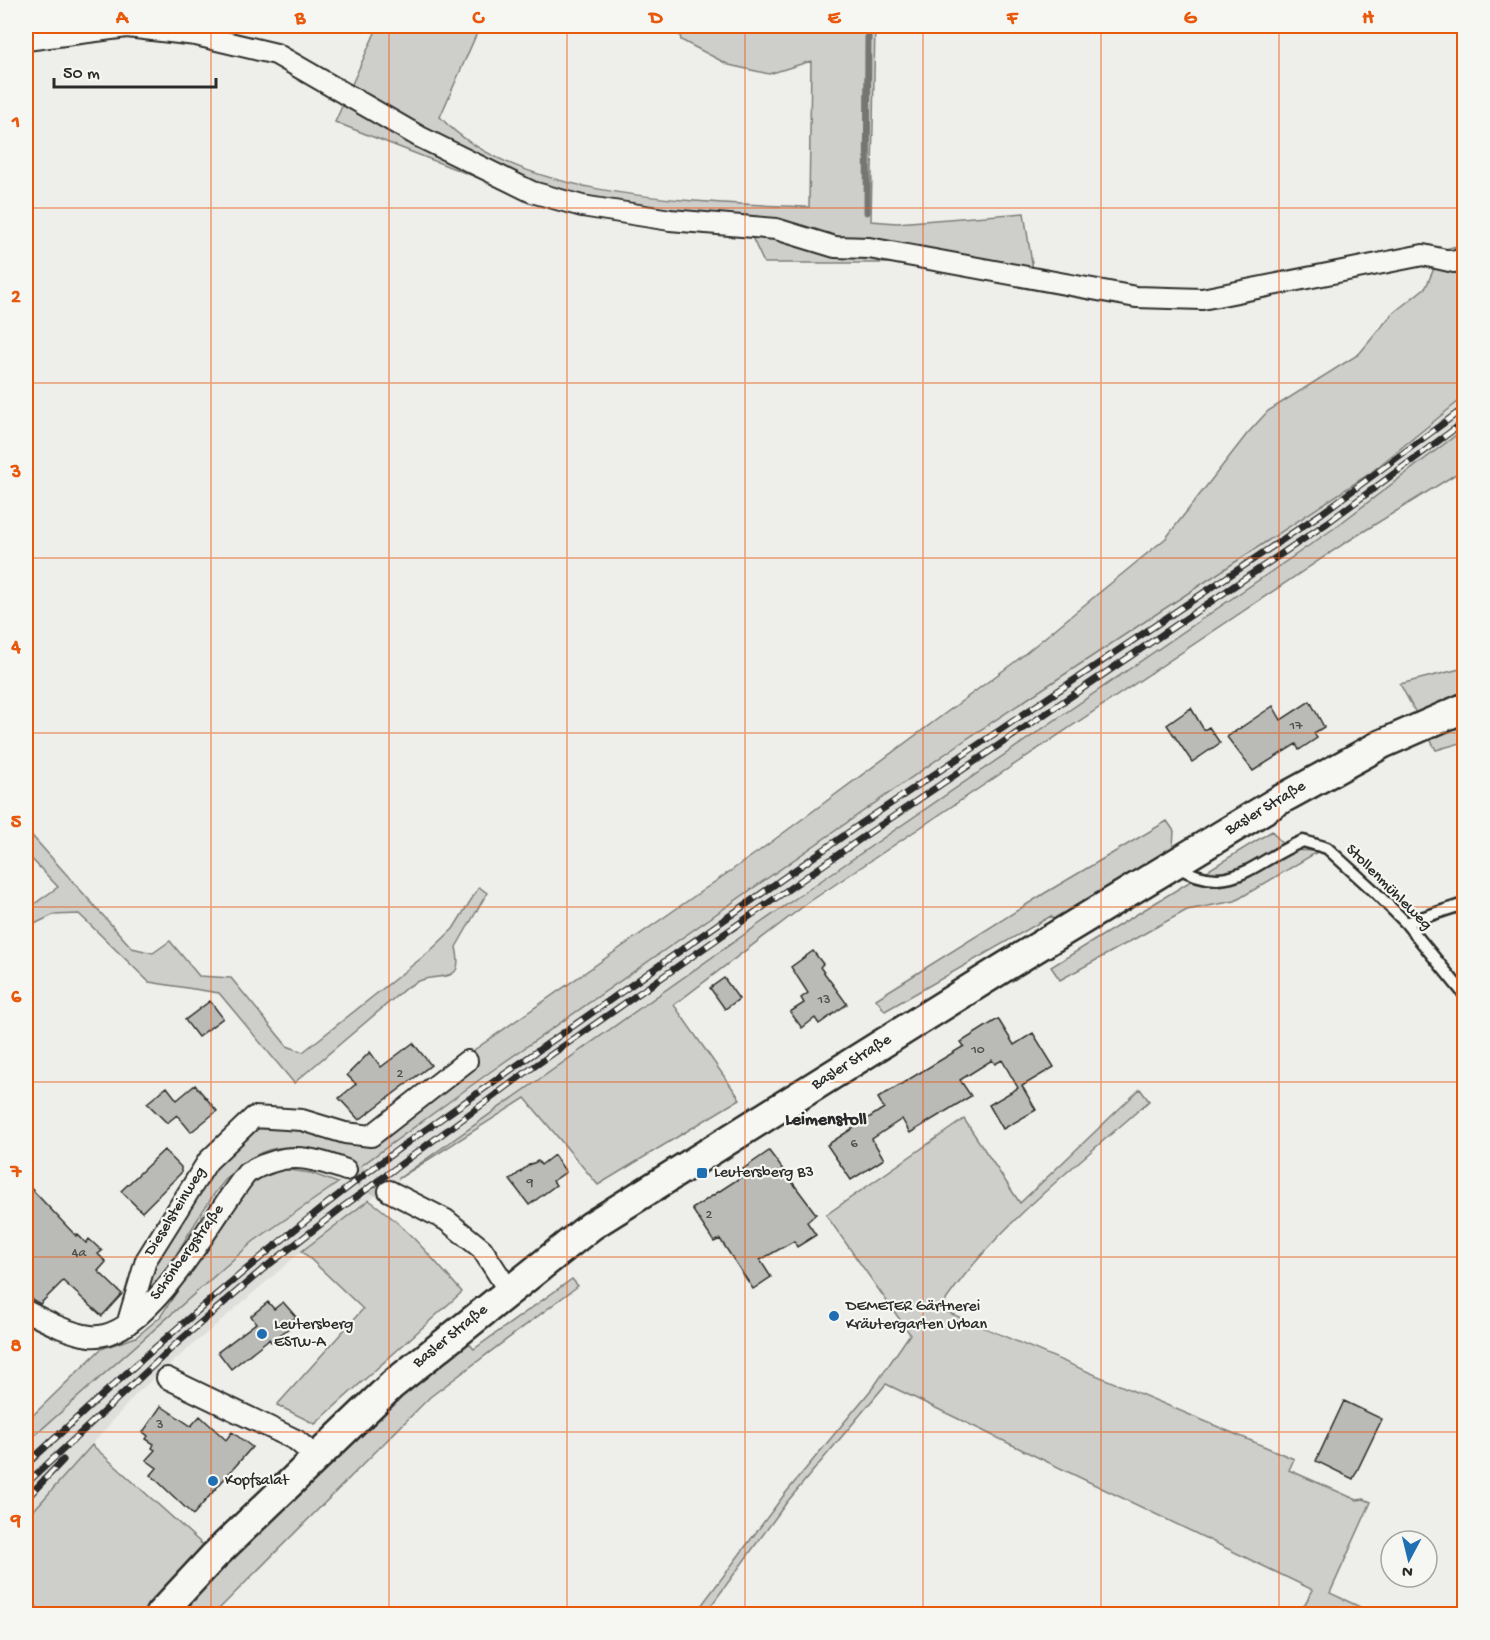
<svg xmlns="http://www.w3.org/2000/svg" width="1490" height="1640" viewBox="0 0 1490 1640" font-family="'Gochi Hand',sans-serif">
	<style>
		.built { fill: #dededb }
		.green { fill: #cececa; stroke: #7c7c7a; stroke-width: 1.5 }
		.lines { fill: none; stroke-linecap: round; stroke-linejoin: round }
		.stream { stroke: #757573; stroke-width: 7 }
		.building { fill: #babab7; stroke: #2b2b2b; stroke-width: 1.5 }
		.street-tunnel { stroke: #c7c7c4; stroke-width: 20; stroke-dasharray: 20 10; stroke-linecap: butt }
		.lane-casing { stroke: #2b2b2b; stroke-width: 15 }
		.street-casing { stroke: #2b2b2b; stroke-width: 24 }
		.secondary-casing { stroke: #2b2b2b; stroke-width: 33 }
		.lane { stroke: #f6f6f2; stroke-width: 10 }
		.street { stroke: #f6f6f2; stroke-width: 20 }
		.secondary { stroke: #f6f6f2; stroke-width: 28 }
		.rail-casing { stroke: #2b2b2b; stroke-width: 7 }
		.rail { stroke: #f6f6f2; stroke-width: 4.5; stroke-dasharray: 14; stroke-linecap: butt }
		.grid { fill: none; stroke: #e8590c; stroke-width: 1.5; stroke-opacity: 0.55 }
		.poi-dot { fill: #1f6fb2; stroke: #f6f6f2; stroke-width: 2 }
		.labels { text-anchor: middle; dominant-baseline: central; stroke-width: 4.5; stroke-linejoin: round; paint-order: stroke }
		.number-label { font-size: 14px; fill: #4f4f4e }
		.street-label { font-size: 16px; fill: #2b2b2b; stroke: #f6f6f2 }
		.poi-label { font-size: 16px; fill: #2b2b2b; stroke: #f6f6f2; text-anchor: start }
		.neighbourhood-label { font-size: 18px; font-weight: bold; fill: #2b2b2b; stroke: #f6f6f2 }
		.neatline { fill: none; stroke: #e8590c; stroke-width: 2 }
		.grid-label { font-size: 20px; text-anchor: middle; font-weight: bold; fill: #e8590c }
	</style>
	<rect width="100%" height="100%" fill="#eeeeea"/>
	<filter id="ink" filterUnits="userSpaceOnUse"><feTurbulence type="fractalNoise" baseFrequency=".0167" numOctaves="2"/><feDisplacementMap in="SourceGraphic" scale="12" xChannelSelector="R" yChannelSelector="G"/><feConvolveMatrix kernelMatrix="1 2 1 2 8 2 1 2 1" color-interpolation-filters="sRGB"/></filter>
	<g filter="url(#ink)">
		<!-- built -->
		<path class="built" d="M1464,397V429L1333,529L806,891L398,1179L302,1251L138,1392L26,1519V1443L254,1241L490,1072L968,738L1369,474Z"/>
		<!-- green -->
		<path class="green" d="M378,26H480L440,117C518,201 701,202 809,207L811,61L769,74L729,65L681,40L679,29L875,26L871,221L897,223L1024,213L1036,289L893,263H764L750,233L612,222L560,210L335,122Z
			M1464,244V397L1369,474L968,738L490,1072L358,1168C229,1098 211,1219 147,1296L143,1289C168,1242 214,1126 277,1125C302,1125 342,1136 367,1141L464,1057L759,851L1016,661L1166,538L1247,434L1268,411L1359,354L1392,314L1426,287L1442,250Z
			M1464,429V469L1345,543L809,902L674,1005L740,1099L598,1185L525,1098L398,1179L806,891L1333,529Z
			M1464,668V742L1436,750L1400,684Z
			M1167,821L1174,831L1172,862L1059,927L1051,916L885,1011L876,999L1045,893Z
			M26,829L132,948L153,953L170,941L199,976L231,978L287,1046L303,1052L429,952L453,929L479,887L487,893L456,947C465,986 441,972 419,981C415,982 410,986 406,988L294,1083L219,993L149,982L79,914L53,915L26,928V910L58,887L26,853Z
			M1272,831L1287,850L1319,851L1235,901L1187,910L1060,980L1051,967Z
			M1140,1089L1149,1101C1076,1166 994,1227 940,1309L1294,1459L1289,1470L1357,1500L1364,1499L1371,1502L1330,1593L1375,1614H1331L1317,1608L1313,1614H1299L1313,1590L886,1384L787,1502L705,1614H695L784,1495L875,1385L910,1334L826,1215L964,1119L1020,1203Z
			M282,1169L311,1173L338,1183L254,1241L26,1443V1422L101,1349L136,1337L160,1317L248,1186L264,1176Z
			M369,1200C405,1225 433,1259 462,1292L315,1424L277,1405L363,1309L302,1251Z
			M572,1279L578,1286L430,1397L214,1614H44L26,1597V1519L92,1445L222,1562L319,1465L466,1340L474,1349Z"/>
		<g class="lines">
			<!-- stream -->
			<path class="stream" d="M867,212L868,36"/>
		</g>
		<!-- building -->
		<path class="building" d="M1310,701L1324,727L1314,733L1317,738L1299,750L1296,744L1253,771L1227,737L1273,706L1281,720Z
			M1191,708L1204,730L1209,727L1220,743L1192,762L1167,725Z
			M813,951L823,964L820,967L847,1004L819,1024L815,1018L802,1028L790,1012L804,1003L801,998L808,993L791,967Z
			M724,978L739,999L725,1009L710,988Z
			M210,1001L223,1018L198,1037L185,1020Z
			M998,1019L1014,1045L1033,1033L1054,1067L1022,1086L1036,1110L1003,1129L989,1105L1018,1088L1002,1060L995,1064L992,1060L960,1080L971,1096L910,1133L902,1119L872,1139L884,1159L851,1180L827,1145L884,1108L878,1098L964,1046L961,1042Z
			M413,1043L431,1065L359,1120L339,1098L356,1084L347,1075L370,1052L381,1067Z
			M195,1085L217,1111L191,1132L177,1115L167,1123L147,1103L167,1087L177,1100Z
			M164,1150L181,1167V1173L142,1212L121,1191Z
			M769,1151L816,1214L807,1222L816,1235L797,1247L794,1241L760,1260L771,1277L753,1289L720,1239L714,1242L692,1209L746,1174L743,1169Z
			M554,1155L566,1172L553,1181L556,1185L529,1205L510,1180L529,1165L538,1161L541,1165Z
			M26,1183L76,1236L77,1234L86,1243L89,1239L102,1251L98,1254L106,1262L98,1271L122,1294L102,1316L63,1281L40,1304L26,1296Z
			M268,1302L274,1309L283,1302L296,1317L286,1325L289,1328L271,1342L269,1339L231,1369L218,1352L256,1323L251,1316Z
			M1344,1401L1382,1419L1353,1479L1316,1461Z
			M161,1406L191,1426L200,1416L226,1440L232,1432L252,1447L193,1515L151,1475L157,1468L146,1460L155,1450L152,1448L154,1444L146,1439L148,1436L143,1432Z"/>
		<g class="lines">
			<!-- street-tunnel -->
			<path class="street-tunnel" d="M346,1170L389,1191"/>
			<!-- lane casing -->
			<g class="lane-casing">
				<path id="lane" d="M1176,866C1232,899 1253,861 1303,841L1327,848L1373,890L1406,923L1464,994
					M1406,923L1464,904"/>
			</g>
			<!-- street casing -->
			<g class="street-casing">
				<path id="street" d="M26,40L127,27L196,35L276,54L420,137L532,192L582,206L670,220L776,229L835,247L869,248L1136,297L1202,299L1423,255L1454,262L1464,258
					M389,1191L446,1220L482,1249L509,1291
					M26,1311C46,1321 67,1333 90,1336C148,1343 213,1214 247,1173C285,1151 307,1156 346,1170
					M127,1325L146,1260L208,1161L254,1117L302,1120L345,1133L371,1136L467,1061
					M167,1378L296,1440L315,1456"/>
			</g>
			<!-- secondary casing -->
			<g class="secondary-casing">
				<path id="secondary" d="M160,1614L214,1556L392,1385L591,1226L1003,968L1278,801L1382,744L1464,708"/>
			</g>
			<!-- lane -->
			<use href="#lane" class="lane"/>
			<!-- street -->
			<use href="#street" class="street"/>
			<!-- secondary -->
			<use href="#secondary" class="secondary"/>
			<!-- rail casing -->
			<g class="rail-casing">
				<path id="rail" d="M26,1465C150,1350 271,1243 408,1142L859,825L1322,513L1464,408
					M26,1484L176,1344L262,1270L344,1206L532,1068L869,833L1327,523L1464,422
					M26,1499L63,1460"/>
			</g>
			<!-- rail -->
			<use href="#rail" class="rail"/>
		</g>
	</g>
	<!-- grid -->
	<path class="grid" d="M211,26V1614M389,26V1614M567,26V1614M745,26V1614M923,26V1614M1101,26V1614M1279,26V1614M26,208H1464M26,383H1464M26,558H1464M26,733H1464M26,907H1464M26,1082H1464M26,1257H1464M26,1432H1464"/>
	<!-- markers -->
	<g class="poi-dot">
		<rect x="696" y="1167" width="12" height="12" rx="3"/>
		<circle cx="834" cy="1316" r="6"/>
		<circle cx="262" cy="1334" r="6"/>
		<circle cx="213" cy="1481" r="6"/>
	</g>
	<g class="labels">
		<!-- number labels -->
		<g class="number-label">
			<text x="1296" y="726">17</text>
			<text x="824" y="1000">13</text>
			<text x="978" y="1050">10</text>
			<text x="400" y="1074">2</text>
			<text x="854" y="1144">6</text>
			<text x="530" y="1183">9</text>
			<text x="709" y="1215">2</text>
			<text x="79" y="1253">4a</text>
			<text x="160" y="1425">3</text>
		</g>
		<!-- street labels -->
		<g class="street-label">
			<text transform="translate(1266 809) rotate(-31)">Basler Straße</text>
			<text transform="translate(1388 888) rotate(45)">Stollenmühleweg</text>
			<text transform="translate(852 1063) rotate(-32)">Basler Straße</text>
			<text transform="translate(176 1212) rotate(-58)">Dieselsteinweg</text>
			<text transform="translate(188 1253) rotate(-54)">Schönbergstraße</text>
			<text transform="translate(451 1337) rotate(-39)">Basler Straße</text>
		</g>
		<!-- poi labels -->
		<g class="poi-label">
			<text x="714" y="1173">Leutersberg B3</text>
			<text x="846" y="1307">DEMETER Gärtnerei<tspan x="846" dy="18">Kräutergarten Urban</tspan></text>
			<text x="274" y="1325">Leutersberg<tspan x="274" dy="18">ESTW-A</tspan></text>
			<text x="225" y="1481">Kopfsalat</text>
		</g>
		<!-- neighbourhood labels -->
		<g class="neighbourhood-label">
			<text x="826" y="1120">Leimenstoll</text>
		</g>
	</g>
	<!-- margin -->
	<rect width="1490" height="1640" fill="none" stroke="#f6f6f2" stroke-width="66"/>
	<!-- north arrow -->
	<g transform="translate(1409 1559) rotate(187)"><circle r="28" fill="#f6f6f2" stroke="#a5a5a2" stroke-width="1.5"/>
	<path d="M0-4.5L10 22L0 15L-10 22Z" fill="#1f6fb2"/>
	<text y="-9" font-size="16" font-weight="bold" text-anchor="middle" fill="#2b2b2b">N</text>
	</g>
	<!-- scale -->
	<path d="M54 78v9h162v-9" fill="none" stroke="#2b2b2b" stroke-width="3"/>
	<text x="63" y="78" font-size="18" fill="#2b2b2b" stroke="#f6f6f2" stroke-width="4.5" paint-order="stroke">50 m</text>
	<rect x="33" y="33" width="1424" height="1574" class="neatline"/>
	<g class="grid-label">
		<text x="122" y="23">A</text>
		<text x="300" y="23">B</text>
		<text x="478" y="23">C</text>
		<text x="656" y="23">D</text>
		<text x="834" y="23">E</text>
		<text x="1012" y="23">F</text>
		<text x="1190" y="23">G</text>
		<text x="1368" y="23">H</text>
		<text x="16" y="127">1</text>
		<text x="16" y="302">2</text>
		<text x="16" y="477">3</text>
		<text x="16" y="652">4</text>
		<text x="16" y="827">5</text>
		<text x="16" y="1002">6</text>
		<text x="16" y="1177">7</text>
		<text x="16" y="1351">8</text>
		<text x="16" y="1526">9</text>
	</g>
</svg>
